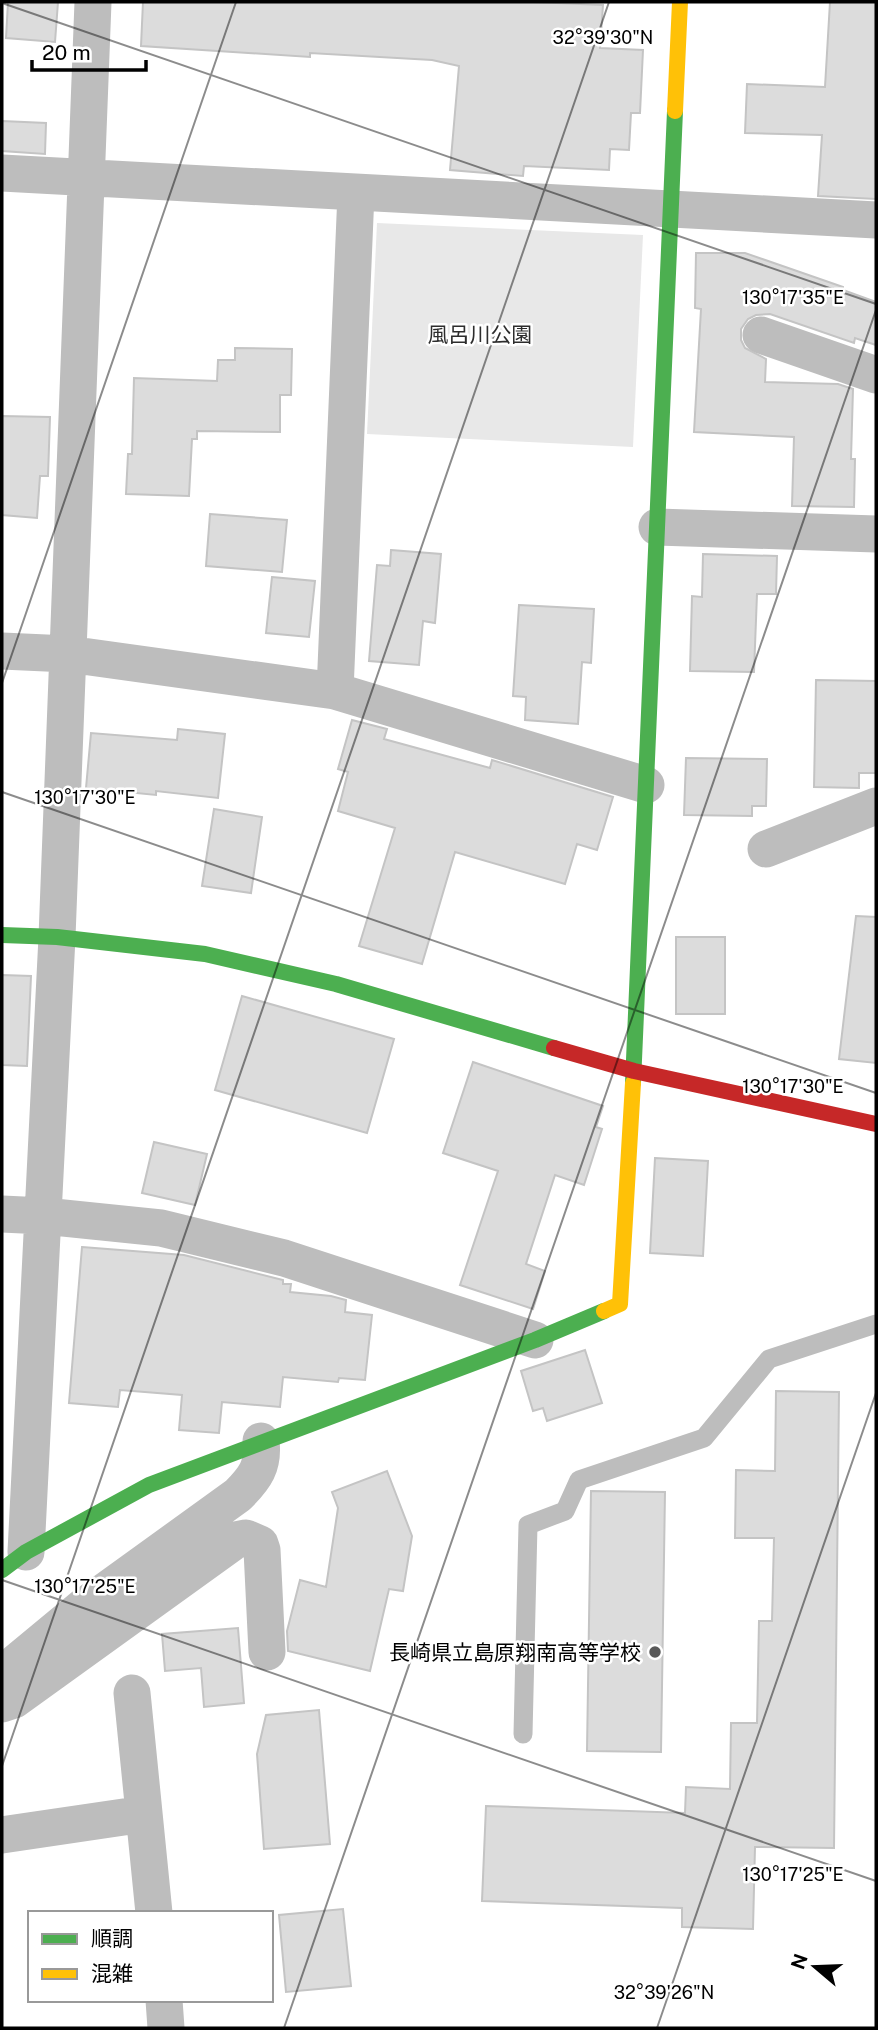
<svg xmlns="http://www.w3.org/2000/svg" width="878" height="2030" viewBox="0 0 878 2030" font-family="'Public Sans','Noto Sans JP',sans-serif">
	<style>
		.green { fill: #e8e8e8 }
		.building { fill: #dcdcdc; stroke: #c4c4c4; stroke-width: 2 }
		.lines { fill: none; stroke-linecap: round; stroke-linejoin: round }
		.lane { stroke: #bdbdbd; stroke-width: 19 }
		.street { stroke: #bdbdbd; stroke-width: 37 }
		.fast { stroke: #4caf50; stroke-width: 16 }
		.slow { stroke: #ffc107; stroke-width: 16 }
		.jam { stroke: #c62828; stroke-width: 16 }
		.ticks { fill: none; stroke: #000; stroke-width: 2; stroke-opacity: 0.45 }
		.poi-dot { fill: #595959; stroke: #fff; stroke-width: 2.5 }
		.labels { text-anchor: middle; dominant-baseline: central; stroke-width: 5; stroke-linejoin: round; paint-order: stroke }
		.park-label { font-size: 21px; fill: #2d2d2d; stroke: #fff }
		.poi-label { font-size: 21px; fill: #000; stroke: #fff; text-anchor: end }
		.ticks-label { font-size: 18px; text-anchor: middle; fill: #000; stroke: #fff; stroke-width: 5; stroke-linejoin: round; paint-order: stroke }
	</style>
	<rect width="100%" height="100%" fill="#fff"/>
	<!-- green -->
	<path class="green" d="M377,223L643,235L633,447L367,434Z"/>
	<!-- building -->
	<path class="building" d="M8,2H58L55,42L6,38Z
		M143,2H534L603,5L600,48L643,50L640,113H631L629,150L610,149L609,170L524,166L523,176L450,170L459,66L432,60L310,53V57L141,46Z
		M830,2H876V199L818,196L822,135L745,133L747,84L825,87Z
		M2,121L46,123L45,154L2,151Z
		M696,253H745L843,287V290L876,302V345L855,338L854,343L770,314L756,315L748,319L741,329V340L745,348L766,359L765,382L838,384L853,389L851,459H855L854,507L792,506L794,437L694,432L701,309L695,308Z
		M235,348L292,349L291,395H280V432L197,431V439H192L189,496L126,494L128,454H132L134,378L217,381L218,360H235Z
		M2,416L50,417L48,476H40L37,518L2,515Z
		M210,514L287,520L282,572L206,566Z
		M391,550L441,554L435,623L423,621L419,665L369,661L377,565L390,566Z
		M703,554L777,556L776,594H757L754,672L690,671L692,596L702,597Z
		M272,577L315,581L309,637L266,633Z
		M519,605L594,609L591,663L582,662L578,724L525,720L526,697L513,696Z
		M816,680L876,681V773H859V788L814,787Z
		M352,720L387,729L384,739L490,768L492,760L613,797L597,850L577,844L565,884L455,852L422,964L359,946L395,828L338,811L348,772L338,769Z
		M178,729L225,734L218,798L156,791V795L86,788L91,733L177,740Z
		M686,758L767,759L766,806H752V816L684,815Z
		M214,809L262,817L251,893L202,886Z
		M856,916L876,917V1063L839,1059Z
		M676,937H725V1014H676Z
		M2,975L31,976L27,1066L2,1065Z
		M242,996L394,1039L367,1133L215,1090Z
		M473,1062L603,1106L596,1127L602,1129L584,1185L555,1175L526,1264L545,1271L533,1309L460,1285L498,1171L443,1153Z
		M154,1142L207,1154L195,1205L142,1193Z
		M655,1158L708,1161L703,1256L650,1253Z
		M82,1247L184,1255L283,1280V1284H291L290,1292L331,1296L346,1300L345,1312L372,1315L365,1380L339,1378L338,1382L283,1377L280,1407L222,1402L219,1433L179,1430L182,1395L120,1390L118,1407L69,1403Z
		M585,1350L602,1403L547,1421L543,1408L533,1411L521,1371Z
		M776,1391L839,1392L834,1848L755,1847L753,1929L682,1927V1908L482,1901L486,1806L685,1813L686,1787L730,1789L731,1723H757L759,1621H772L774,1538H735L736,1470L775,1471Z
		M387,1471L412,1536L403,1591L389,1589L370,1671L288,1651L287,1631L300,1580L326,1587L338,1508L332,1492Z
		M591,1491L665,1492L661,1752L587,1751Z
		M238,1628L244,1703L204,1707L201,1668L165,1671L162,1634Z
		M319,1710L330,1844L264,1849L257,1754L266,1715Z
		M343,1909L351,1986L286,1992L279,1915Z"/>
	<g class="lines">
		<!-- lane -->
		<path class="lane" d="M523,1734L528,1525L565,1511L579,1480L704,1438L769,1359L876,1324"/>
		<!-- street -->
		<path class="street" d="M2,173L876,220
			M761,335L876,375
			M657,527L876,534
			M2,651L68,654L335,691L646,785
			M335,691L356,193
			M766,849L876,806
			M2,1214L44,1216L161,1228L284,1258L535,1340
			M26,1552L57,937L93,2
			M2,1674L83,1607L238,1495C255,1478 264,1466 261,1441
			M132,1693L154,1913
			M2,1704L14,1700L236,1540L246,1538L260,1544L262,1550L267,1652
			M2,1835L144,1814
			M164,2000L166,2028"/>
		<!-- fast -->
		<path class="fast" d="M2,935L57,937L205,954L336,984L554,1048
			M633,1083L675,111
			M2,1570L26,1552L149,1485L535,1340L604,1311"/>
		<!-- slow -->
		<path class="slow" d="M675,111L680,2
			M604,1311L620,1304L633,1083"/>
		<!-- jam -->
		<path class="jam" d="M554,1048L634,1071L876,1124"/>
	</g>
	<!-- ticks -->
	<path class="ticks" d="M2,3L876,304M2,683L236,2M2,792L876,1093M2,1580L876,1881M2,1766L609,2M284,2028L876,310M657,2028L876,1393"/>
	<!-- markers -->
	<circle class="poi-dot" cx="655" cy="1652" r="7"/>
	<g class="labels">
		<!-- park labels -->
		<g class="park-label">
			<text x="480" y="334">風呂川公園</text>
		</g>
		<!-- poi labels -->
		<g class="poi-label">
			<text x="641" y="1652">長崎県立島原翔南高等学校</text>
		</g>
	</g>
	<g class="ticks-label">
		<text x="603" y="44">32°39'30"N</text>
		<text x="793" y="304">130°17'35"E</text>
		<text x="85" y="804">130°17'30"E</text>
		<text x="793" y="1093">130°17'30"E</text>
		<text x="85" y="1593">130°17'25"E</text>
		<text x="793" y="1881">130°17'25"E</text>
		<text x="664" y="1999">32°39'26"N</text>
	</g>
	<!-- border -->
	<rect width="878" height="2030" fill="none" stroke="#000000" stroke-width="7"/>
	<!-- legend -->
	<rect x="28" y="1911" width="245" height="91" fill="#ffffff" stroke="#999999" stroke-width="2"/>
	<rect x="42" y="1934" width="35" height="10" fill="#4caf50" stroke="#999999" stroke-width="2"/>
	<text x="91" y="1946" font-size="21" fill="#000000">順調</text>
	<rect x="42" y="1969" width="35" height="10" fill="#ffc107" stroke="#999999" stroke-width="2"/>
	<text x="91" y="1981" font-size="21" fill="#000000">混雑</text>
	<!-- north arrow -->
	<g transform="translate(815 1967) rotate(289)" stroke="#ffffff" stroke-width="5" paint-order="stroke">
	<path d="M0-5L12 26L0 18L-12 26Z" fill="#000000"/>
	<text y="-10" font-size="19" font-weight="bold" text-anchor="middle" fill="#000000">N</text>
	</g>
	<!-- scale -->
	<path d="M32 60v10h114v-10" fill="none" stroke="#000000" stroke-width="3.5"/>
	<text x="42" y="60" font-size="21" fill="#000000" stroke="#ffffff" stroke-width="5" paint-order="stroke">20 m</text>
</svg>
